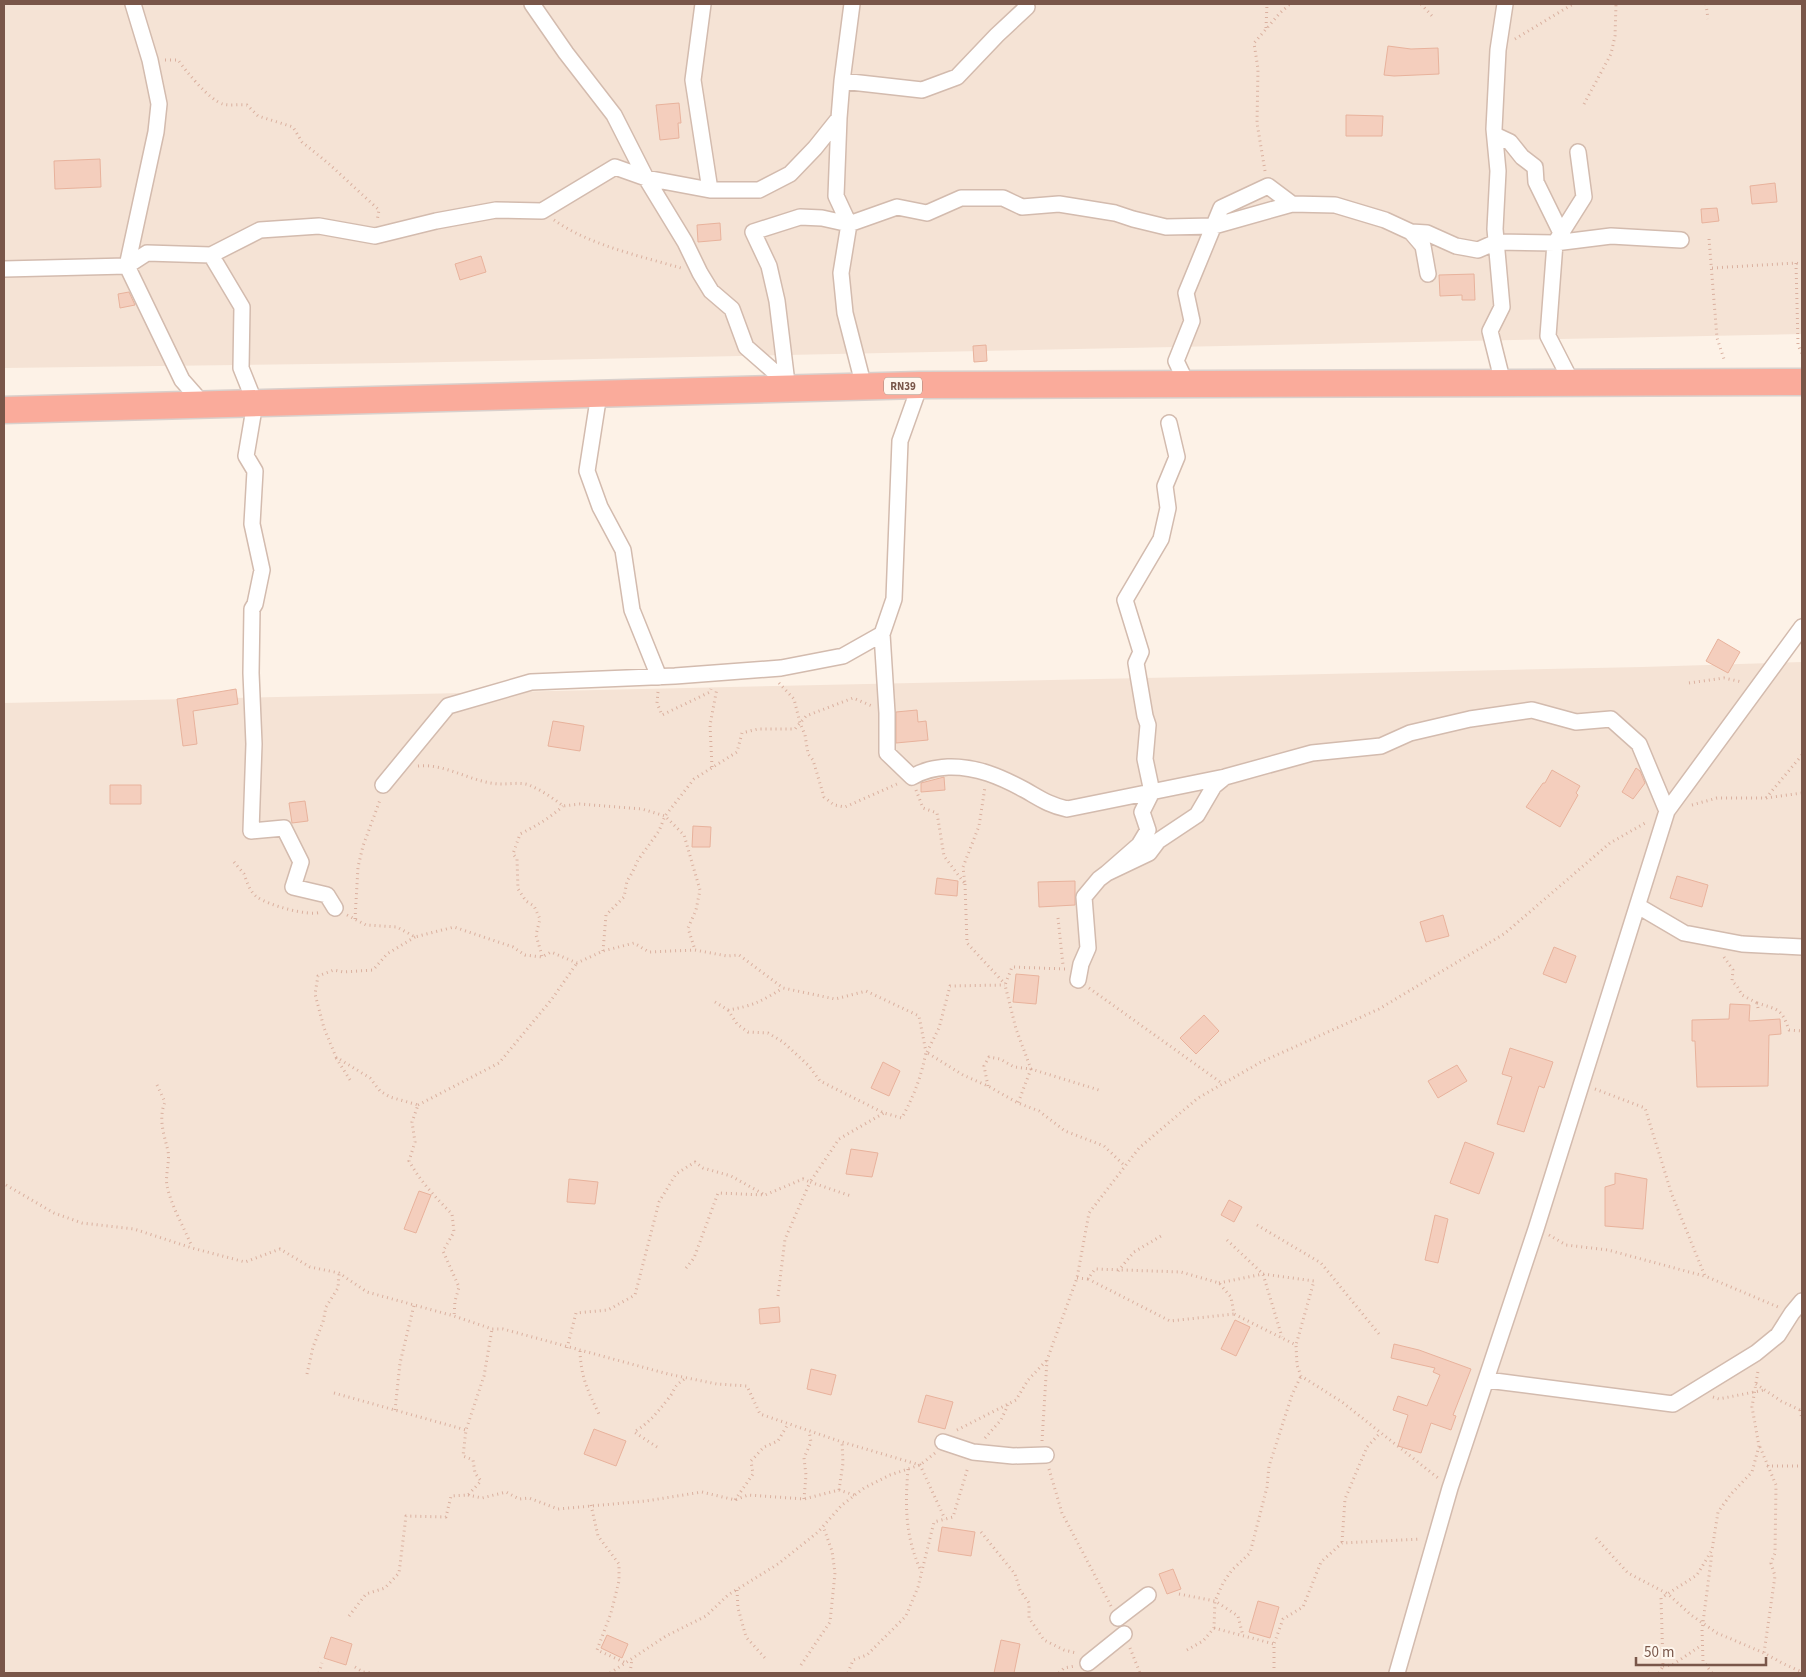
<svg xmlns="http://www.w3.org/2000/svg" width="1806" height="1677" viewBox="0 0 1806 1677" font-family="'Source Sans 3',sans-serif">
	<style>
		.residential { fill: #f5e3d5 }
		.building { fill: #f4cebd; stroke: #e8b29c }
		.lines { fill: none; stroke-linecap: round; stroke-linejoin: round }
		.street-casing { stroke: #d3bbae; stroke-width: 18 }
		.highway-casing { stroke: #d9d0cc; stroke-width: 29 }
		.path { stroke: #dab09f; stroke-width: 3; stroke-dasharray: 1 4; stroke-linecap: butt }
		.street { stroke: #fff; stroke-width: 15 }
		.highway { stroke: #faab9b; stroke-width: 26 }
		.labels { text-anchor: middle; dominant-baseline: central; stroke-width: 4; stroke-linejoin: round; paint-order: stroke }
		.shield { fill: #fff7ee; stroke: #a1867a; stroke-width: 1 }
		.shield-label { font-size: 11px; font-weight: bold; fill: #795649 }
	</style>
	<rect width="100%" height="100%" fill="#fdf2e7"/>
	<!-- residential -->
	<path class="residential" d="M4,4H1802V334L396,363L4,368Z
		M1802,662V1673H4V703L1642,667Z"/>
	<!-- building -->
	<path class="building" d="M1388,46L1411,49L1438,48L1439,74L1394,76L1384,75Z
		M679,103L681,123H678L679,138L660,140L656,105Z
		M1346,115L1383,116L1382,136H1346Z
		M100,159L101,187L55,189L54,161Z
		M1775,183L1777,202L1752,204L1750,186Z
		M1717,208L1719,221L1702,223L1701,209Z
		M720,223L721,240L698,242L697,225Z
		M481,256L486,272L460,280L455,264Z
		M1474,274L1475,300H1462V295L1440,296L1439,275Z
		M129,292L135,305L120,308L118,294Z
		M986,345L987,361L974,362L973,346Z
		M1718,639L1740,652L1728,673L1706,661Z
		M236,689L238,704L193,711L197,744L183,746L177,699Z
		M917,710L918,722L926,721L928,740L896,743V712Z
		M553,721L584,726L580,751L548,746Z
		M1636,768L1640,771L1645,783L1633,799L1622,792Z
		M1552,770L1580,786L1576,793L1578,795L1560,827L1526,807L1543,783H1545Z
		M944,777L945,790L921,792V783Z
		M110,785H141V804H110Z
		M305,801L308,821L292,823L289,803Z
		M693,826L711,827L710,847H692Z
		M1677,876L1708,885L1702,907L1670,898Z
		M937,878L958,881L957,896L935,894Z
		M1075,881V905L1039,907L1038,882Z
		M1443,915L1449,936L1426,942L1420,922Z
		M1554,947L1576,956L1566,983L1543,974Z
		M1016,974L1039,976L1036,1004L1013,1002Z
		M1730,1004L1750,1005L1749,1021L1780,1019L1781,1034L1769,1035L1768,1086L1697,1087L1695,1041H1692V1020L1729,1019Z
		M1204,1015L1219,1031L1196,1054L1180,1038Z
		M1510,1048L1553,1062L1544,1088L1539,1086L1524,1132L1497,1124L1512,1077L1502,1074Z
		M883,1062L900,1071L889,1096L871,1088Z
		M1457,1065L1467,1081L1438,1098L1428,1081Z
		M1465,1142L1494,1153L1479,1194L1450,1183Z
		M851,1149L878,1153L872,1177L846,1174Z
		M1615,1173L1647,1179L1643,1229L1605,1226V1187L1615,1184Z
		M569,1179L598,1182L595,1204L567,1202Z
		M419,1191L431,1195L416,1233L404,1229Z
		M1229,1200L1242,1207L1234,1222L1221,1215Z
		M1435,1215L1448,1219L1438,1263L1425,1260Z
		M779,1307L780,1322L760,1324L759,1309Z
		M1235,1320L1250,1327L1236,1356L1221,1349Z
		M1394,1344L1419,1350L1471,1369L1453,1415L1456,1416L1451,1430L1431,1423L1421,1453L1398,1446L1408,1415L1393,1410L1398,1396L1427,1406L1440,1375L1433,1372L1435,1368L1391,1358Z
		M811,1369L836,1375L831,1395L807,1389Z
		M926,1395L953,1402L945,1429L918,1422Z
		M594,1429L626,1441L616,1466L584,1454Z
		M942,1527L975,1532L971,1556L938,1551Z
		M1173,1569L1181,1589L1167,1594L1159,1574Z
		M1258,1601L1279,1607L1270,1638L1249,1632Z
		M607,1635L628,1644L622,1658L601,1648Z
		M331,1637L352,1644L346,1665L324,1658Z
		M1001,1640L1020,1644L1014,1673H994Z"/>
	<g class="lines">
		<!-- street casing -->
		<g class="street-casing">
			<path id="street" d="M133,4L150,60L159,104L156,132L127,266L182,380L204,405
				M532,4L566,53L614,115L646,178L685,242L700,273L711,291L732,309L746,347L787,383L791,384
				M703,4L693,80L710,190
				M842,81L852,4
				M839,118L836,196L849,224L841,273L845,313L864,387
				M1495,135L1510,142L1522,157L1535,167L1536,182L1561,233
				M1411,232L1423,246L1428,274
				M4,269L127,266L147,253L211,255
				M787,383L777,301L769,266L753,232L800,217L822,218L849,224L897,207L927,213L961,198H1003L1022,207L1059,204L1115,213L1133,219L1166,227L1214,226L1292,204L1335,205L1385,220L1411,232L1427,233L1456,246L1478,250L1496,242L1555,243L1611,236L1681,240
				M1503,383L1490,331L1502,307L1495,229L1498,171L1494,129L1498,50L1505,4
				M1572,383L1548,336L1555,243L1584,197L1578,152
				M1187,384L1176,361L1192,321L1186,293L1221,208L1268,186L1292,204
				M920,385L900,441L894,599L882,634L887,713V753L912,777C924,770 934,768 948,767C976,766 1001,777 1025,790C1041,799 1049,805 1067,809L1225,777L1312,753L1381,746L1410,733L1470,719L1532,710L1576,722L1611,719L1639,744L1667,811
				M599,394L587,471L600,507L623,550L632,610L659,677
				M383,785L448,706L531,682L675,676L781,668L843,656L882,634
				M1107,873L1139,845L1148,830L1142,812L1152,792L1145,759L1148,725L1145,716L1136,663L1141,652L1125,600L1161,539L1168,508L1165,486L1177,457L1169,423
				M1638,906L1684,933L1742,944L1802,947
				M335,908L327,895L293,887L301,862L284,828L251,831L254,744L251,673L252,609L255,604L262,570L252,524L255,471L246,456L255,403L241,368L242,307L211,255L260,230L319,226L375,236L436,221L496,210L542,211L615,167L646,178L710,190H759L790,174L815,148L839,118L842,81L922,90L957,77L997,35L1027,7
				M1078,980L1081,964L1088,948L1084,897L1099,879L1107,873L1149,853L1158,841L1197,815L1214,786L1225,777
				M1487,1380L1673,1404L1756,1353L1778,1335L1792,1313L1802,1301
				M943,1442L973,1452L1013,1456L1046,1455
				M1118,1618L1148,1595
				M1088,1663L1124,1634
				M1397,1673L1450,1488L1536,1229L1667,811L1802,627"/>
		</g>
		<!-- highway casing -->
		<g class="highway-casing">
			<path id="highway" d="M4,410L920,385L1802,382"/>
		</g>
		<!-- path -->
		<path class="path" d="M1421,4L1432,16
			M1706,4L1708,19
			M1266,28L1267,4
			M1515,39L1573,4
			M165,60H178C186,71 210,101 223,104C230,106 239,104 247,105L258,116L293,127L302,142L328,163L379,210L377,221
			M1584,104L1611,54L1615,36L1616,4
			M1265,171L1257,123L1258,69L1254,43L1280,13L1290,4
			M554,220C589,245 640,256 681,268
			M1709,239L1717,338L1725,362
			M1796,263L1798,345L1802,354
			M1712,268L1796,263L1802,265
			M779,683L794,699L800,723L805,735L808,754L813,760L824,797L834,805L845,807L897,784
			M1689,683L1724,678L1742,682
			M658,692L657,703L662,715L710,692L711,689
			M418,766C447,763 473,784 502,784C511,784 521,782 529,785C541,790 553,798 563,806L580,804L642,809L665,816L684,835L700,890L696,910L688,928L695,950
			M712,767L710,725L717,688
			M916,790L923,808L937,813L944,856L965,884L963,867L979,826L985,787
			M1766,798L1802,755
			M1692,805L1717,798H1766L1802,793
			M234,862C237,866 241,870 244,874C247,882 250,892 257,897C268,905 309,917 321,912
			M965,884L967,943L1005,984
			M347,915L366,925L397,927L415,937L454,927L513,947L525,955L542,957L551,952L577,963L603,951L634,943L649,952L695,950L727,956L739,955L783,988L835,999L866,991L919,1016L926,1052
			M1058,918L1063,965
			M355,919L358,867L363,846L380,800
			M415,937L387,954L373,970L343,972L334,970L318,976L315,994L324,1028L336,1057L370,1078L380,1091L390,1097L418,1105L412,1122L415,1142L409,1161C420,1181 436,1198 452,1214L454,1232L443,1251L459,1287L455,1301L454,1316
			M603,951L606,915L624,897L627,881L632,873L638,860L659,831L665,816L694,779L737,752L742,733L758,729H795L806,716L853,698L872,706
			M542,956L536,935L540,919L534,906L526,901L518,889L517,859L513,854L520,834C536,826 550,818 563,806
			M1724,957L1733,970L1732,981L1737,986L1742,995L1757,1003
			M1065,969L1012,967L1005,985L1016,1029L1031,1069L1102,1091
			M1089,988L1223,1084
			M715,1002L728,1010C753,1006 762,1001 783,988
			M1758,1008L1757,1003C1779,1010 1781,1008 1789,1030L1802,1031
			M728,1010L737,1024L748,1032L768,1033L783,1042L809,1066L820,1081L884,1113L902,1118C914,1095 921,1078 926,1052L963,1075L988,1086L1018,1103L1039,1111L1065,1131L1104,1146L1125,1166
			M927,1052L939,1028L950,986L1005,985
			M336,1058L352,1083
			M157,1085L165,1102C158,1119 164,1134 168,1151C170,1162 165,1175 167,1186C172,1208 184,1227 192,1247
			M988,1086L984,1066L989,1057L1000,1059L1014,1067L1031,1069L1018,1103
			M1595,1089L1645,1108L1672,1195L1705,1276L1778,1307
			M418,1105L499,1063L552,999L577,963
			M6,1185L54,1213L82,1223L134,1229L192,1248L245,1262L280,1249L310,1267L339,1273L367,1292L454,1316L492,1329H503L668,1374L717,1384L747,1386L760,1414L842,1442L920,1465L945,1519
			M1257,1225L1321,1263L1379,1334
			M1549,1235L1566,1245L1608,1250L1704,1276
			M1227,1240L1263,1274L1282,1337
			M686,1268L694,1258L718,1193L765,1195L803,1179L810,1182L839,1139L884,1113
			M1118,1271L1134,1252L1161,1236
			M1077,1278L1088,1279L1095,1269L1181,1272L1219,1283L1231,1297L1234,1314L1296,1345L1297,1365L1301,1376L1342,1402L1438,1478
			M1088,1279L1170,1321L1234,1314
			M1219,1283L1263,1274L1314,1281L1296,1345
			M778,1296L785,1239L810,1182L851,1196
			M567,1348L576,1313L608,1310L635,1295L659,1202L676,1174L695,1162L703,1168L731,1176L765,1195
			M580,1351C581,1378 588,1391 599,1414
			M307,1374L313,1347L323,1322L326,1307L338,1288L339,1274
			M1756,1384L1781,1401L1802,1411
			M334,1393L466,1430
			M1713,1397L1719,1399L1764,1390
			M395,1410L400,1363L414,1305
			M1800,1410L1802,1419
			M957,1430L1016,1400L1028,1380L1046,1361
			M985,1438L1001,1420L1008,1405
			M1042,1441L1047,1360L1077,1278L1089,1213L1139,1148L1198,1098L1261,1062L1379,1009L1504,934L1610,843L1647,822
			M657,1447L634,1432C649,1423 657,1413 668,1399C677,1388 671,1388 686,1378
			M1760,1447L1776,1485L1775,1553L1771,1563L1775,1576L1764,1653
			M1767,1466H1802
			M908,1469C905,1506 905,1536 921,1571
			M1049,1469L1062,1513L1111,1606
			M839,1490L843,1463L842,1442
			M468,1495L482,1498L506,1492L519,1499L529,1498L558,1509L646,1501L702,1492L735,1500L748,1495L804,1499L839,1490L854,1495
			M804,1499L806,1475L804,1458L811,1442L809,1431
			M735,1500L753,1474L751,1461L764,1447L778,1441L788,1424
			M591,1505L598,1536L619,1564V1581L611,1613L597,1650L626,1663
			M981,1532L1015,1574L1020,1590L1029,1603V1618L1044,1640L1064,1650L1076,1653
			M1596,1538L1628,1573L1668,1594L1691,1615L1717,1633L1764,1653L1784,1664L1802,1672
			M1342,1542L1345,1499L1367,1447L1380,1433
			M737,1590L738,1608L746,1637L765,1658
			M1179,1594L1215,1601L1238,1616L1243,1636
			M349,1616L366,1594L385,1588L399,1573L406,1516L446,1517L451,1496L468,1495L481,1481L475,1473L473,1460L463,1456L466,1430L484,1376L492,1329
			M1214,1628L1274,1644
			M1130,1648L1140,1673
			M1187,1650L1203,1641L1214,1628L1215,1601L1223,1583L1232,1570L1250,1553L1267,1487L1269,1466L1292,1395L1301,1376
			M801,1665L830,1622L835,1573L832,1551L823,1526
			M1663,1666L1672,1665L1702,1645
			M355,1667L363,1672L372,1673
			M319,1673L322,1663
			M610,1673L666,1636L706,1616L728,1595L778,1564L818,1532L842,1505L864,1488L890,1475L920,1465L935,1453
			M630,1673L632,1659
			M848,1673L853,1660L867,1655L906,1616L918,1587L934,1522L953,1517L968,1467
			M1059,1673L1064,1668L1075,1666
			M1274,1673V1644L1283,1619L1303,1607L1321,1562L1342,1543L1420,1539
			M1659,1673L1663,1666L1661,1598L1697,1575L1712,1550L1718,1512L1731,1494L1752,1472L1759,1446L1752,1407L1758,1371
			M1712,1673L1703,1661L1702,1630L1712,1553"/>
		<!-- street -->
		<use href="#street" class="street"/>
		<!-- highway -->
		<use href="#highway" class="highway"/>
	</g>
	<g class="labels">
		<!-- shield labels -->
		<rect class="shield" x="884" y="377.5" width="38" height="17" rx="4"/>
		<g class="shield-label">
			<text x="903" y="386">RN39</text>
		</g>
	</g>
	<!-- border -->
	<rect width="1806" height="1677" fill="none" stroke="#795649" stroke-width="10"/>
	<!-- scale -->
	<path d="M1636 1657v8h130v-8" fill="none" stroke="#795649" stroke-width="2.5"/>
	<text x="1644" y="1657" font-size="15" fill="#795649" stroke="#fff7ee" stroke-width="4" paint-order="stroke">50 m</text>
</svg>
